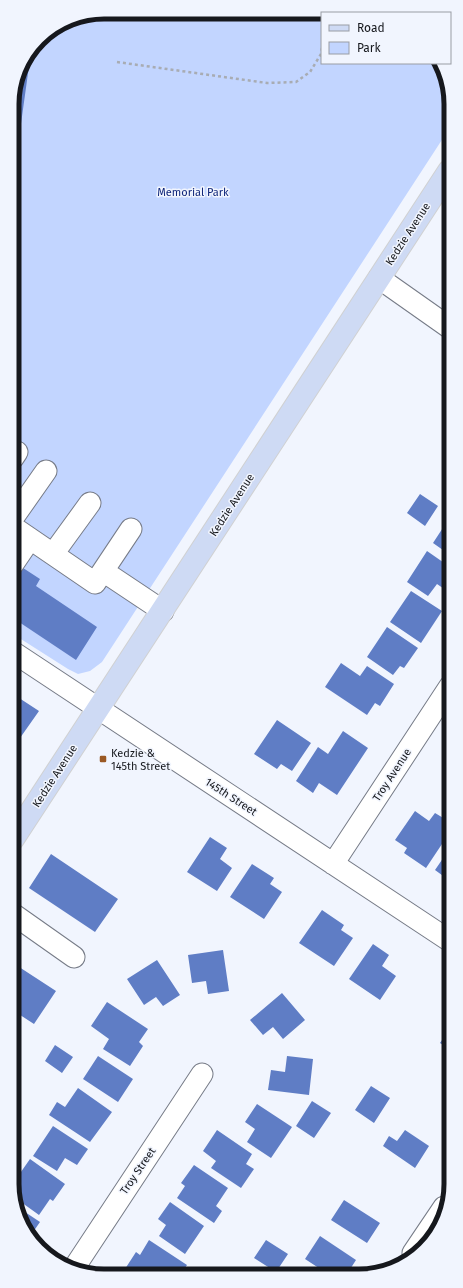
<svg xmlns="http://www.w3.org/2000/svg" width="463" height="1288" viewBox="0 0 463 1288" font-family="'Fira Sans',sans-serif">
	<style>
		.green { fill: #c2d5ff }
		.building { fill: #5f7dc5 }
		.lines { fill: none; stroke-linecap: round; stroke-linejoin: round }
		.minor-casing { stroke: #767b87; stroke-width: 23 }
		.major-casing { stroke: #d0d1d2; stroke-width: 24 }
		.path { stroke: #a8acb3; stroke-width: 2.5; stroke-dasharray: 3 3; stroke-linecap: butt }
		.minor { stroke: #fff; stroke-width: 21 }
		.major { stroke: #cedaf4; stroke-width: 22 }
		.poi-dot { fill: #9a5924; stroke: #f1f5fe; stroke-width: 1.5 }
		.labels { text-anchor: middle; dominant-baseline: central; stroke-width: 3; stroke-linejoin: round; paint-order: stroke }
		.park-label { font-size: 11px; fill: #10277b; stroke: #f1f5fe }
		.street-label { font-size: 11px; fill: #16181d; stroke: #f1f5fe }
		.poi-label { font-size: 11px; fill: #16181d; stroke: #f1f5fe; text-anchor: start }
		.rim { fill: none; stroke: #16181d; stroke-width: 5 }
	</style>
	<rect width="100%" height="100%" fill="#f1f5fe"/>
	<!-- green -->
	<path class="green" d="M104,12L322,13V63H437L449,86V129L102,662L90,671L78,674L68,669L13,634L12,98L22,63L43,35L69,19Z"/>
	<!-- building -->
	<path class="building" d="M21,65L29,66L19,138H12V98Z
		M420,494L438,506L425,526L407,513Z
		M448,520L450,521V555L433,543Z
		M427,551L450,567V593L437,584L428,596L407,582Z
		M20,566L40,579L36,586L97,627L76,660L13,618V577Z
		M411,591L442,611L421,643L390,622Z
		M387,627L418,648L404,668L400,666L393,675L367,657Z
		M341,663L360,676L367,666L394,684L380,706L375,703L367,715L325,687Z
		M13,694L39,711L13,748Z
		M277,720L311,743L292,771L281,764L277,769L254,754Z
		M343,731L368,748L337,795L319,783L313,793L296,781L318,747L328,754Z
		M415,811L429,821L435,813L450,822L444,831L448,835L426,868L404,853L407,848L395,840Z
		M210,837L227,848L220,859L232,868L217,891L187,872Z
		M450,848V881L435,870Z
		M51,854L118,899L95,932L29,888Z
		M252,864L274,878L270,884L282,892L264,919L230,897Z
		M322,910L344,925L341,930L353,938L334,966L299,943Z
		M373,944L389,955L382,966L396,976L380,1000L349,979Z
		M223,950L229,991L208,994L206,981L192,983L188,955Z
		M157,960L180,995L163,1006L156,997L144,1005L127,979Z
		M13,963L56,991L34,1024L14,1011Z
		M282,993L305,1020L283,1039L273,1027L263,1035L250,1020Z
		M107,1002L148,1029L139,1042L143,1046L130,1066L103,1049L109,1039L91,1026Z
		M451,1027V1050L440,1043Z
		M55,1045L73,1057L62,1073L45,1061Z
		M98,1056L133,1079L118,1102L83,1079Z
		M287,1056L313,1059L309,1095L268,1090L271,1070L285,1072Z
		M371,1086L390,1098L374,1123L355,1110Z
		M78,1088L112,1112L90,1142L49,1115L57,1102L65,1107Z
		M312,1101L331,1113L314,1138L296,1126Z
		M257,1104L292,1127L271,1158L247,1142L255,1129L245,1122Z
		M53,1126L88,1149L77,1165L65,1158L57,1171L33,1156Z
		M217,1130L252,1154L246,1164L254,1169L241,1188L211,1168L216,1161L203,1151Z
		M405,1130L429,1146L415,1168L383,1146L389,1136L397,1141Z
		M30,1159L65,1184L53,1201L50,1199L39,1215L14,1197V1177L16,1179Z
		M194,1165L228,1188L216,1206L222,1211L214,1223L177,1198L185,1186L181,1183Z
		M344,1200L380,1223L367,1243L331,1220Z
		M170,1202L204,1226L185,1254L159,1236L166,1225L158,1219Z
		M16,1206L40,1222L31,1235L25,1223Z
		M320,1236L356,1260L347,1274H328L305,1259Z
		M149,1240L187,1265L181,1274H132L125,1269L136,1252L140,1255Z
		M266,1240L288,1254L276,1272L254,1258Z"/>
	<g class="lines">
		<!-- minor casing -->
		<g class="minor-casing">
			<path id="minor" d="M379,278L450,328
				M13,458L17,452
				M13,518L46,471
				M13,527L95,583L131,529
				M53,554L90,503
				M13,564L30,539
				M103,571L163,611
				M13,652L450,941
				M333,864L450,686
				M13,914L74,957
				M413,1253L444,1207
				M74,1268L202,1074"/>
		</g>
		<!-- major casing -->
		<g class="major-casing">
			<path id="major" d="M13,839L449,171"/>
		</g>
		<!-- path -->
		<path class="path" d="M117,62L267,83L296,82L310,72L321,54L322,48"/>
		<!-- minor -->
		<use href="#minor" class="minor"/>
		<!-- major -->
		<use href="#major" class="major"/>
	</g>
	<!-- markers -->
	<rect class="poi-dot" x="99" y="755" width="8" height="8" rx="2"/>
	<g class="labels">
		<!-- park labels -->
		<g class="park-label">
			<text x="193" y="192">Memorial Park</text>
		</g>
		<!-- street labels -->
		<g class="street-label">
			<text transform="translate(408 234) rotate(-57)">Kedzie Avenue</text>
			<text transform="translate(232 505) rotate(-57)">Kedzie Avenue</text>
			<text transform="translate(392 775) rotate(-57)">Troy Avenue</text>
			<text transform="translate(55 776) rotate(-57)">Kedzie Avenue</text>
			<text transform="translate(231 797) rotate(33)">145th Street</text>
			<text transform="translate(138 1171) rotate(-56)">Troy Street</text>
		</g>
		<!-- poi labels -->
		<g class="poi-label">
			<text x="111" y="753">Kedzie &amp;<tspan x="111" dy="13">145th Street</tspan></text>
		</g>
	</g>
	<!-- crop -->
	<path d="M0 0H463V1288H0ZM104 19H359A85 85 0 0 1 444 104V1184A85 85 0 0 1 359 1269H104A85 85 0 0 1 19 1184V104A85 85 0 0 1 104 19Z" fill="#f1f5fe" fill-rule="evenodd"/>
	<path class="rim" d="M104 19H359A85 85 0 0 1 444 104V1184A85 85 0 0 1 359 1269H104A85 85 0 0 1 19 1184V104A85 85 0 0 1 104 19Z"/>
	<!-- legend -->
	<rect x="321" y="12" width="130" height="52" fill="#f1f5fe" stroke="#999da4"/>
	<rect x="329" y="25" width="20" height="6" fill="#cedaf4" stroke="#999da4"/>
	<text x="357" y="32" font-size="12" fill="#16181d">Road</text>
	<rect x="329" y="42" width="20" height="12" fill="#c2d5ff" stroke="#999da4"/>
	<text x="357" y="52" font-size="12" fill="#16181d">Park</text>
</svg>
